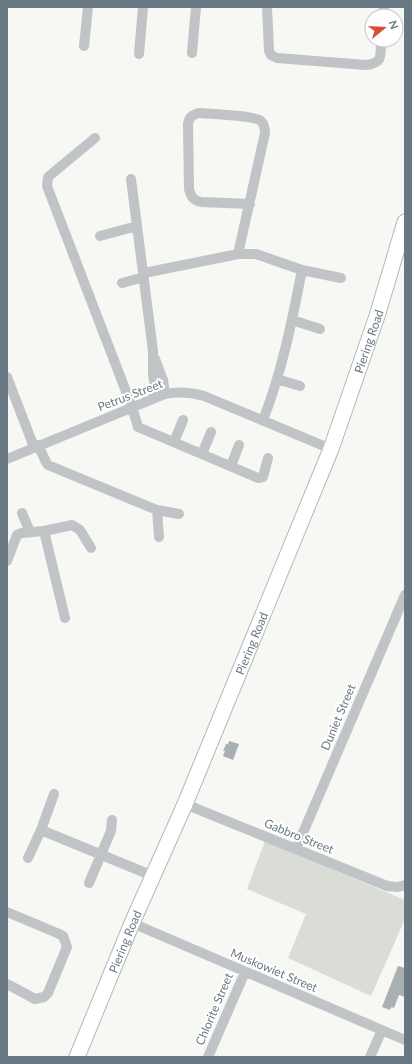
<svg xmlns="http://www.w3.org/2000/svg" width="412" height="1064" viewBox="0 0 412 1064" font-family="Lato,sans-serif">
	<style>
		.green { fill: #d9ddd5 }
		.building { fill: #a8b0b4 }
		.lines { fill: none; stroke-linecap: round; stroke-linejoin: round }
		.secondary-casing { stroke: #b3b8bc; stroke-width: 17 }
		.street { stroke: #c0c4c7; stroke-width: 10 }
		.secondary { stroke: #fff; stroke-width: 15 }
		.labels { text-anchor: middle; dominant-baseline: central; stroke-width: 4; stroke-linejoin: round; paint-order: stroke }
		.street-label { font-size: 12px; fill: #687983; stroke: #fff }
	</style>
	<rect width="100%" height="100%" fill="#f7f7f4"/>
	<!-- green -->
	<path class="green" d="M265,841L405,900V919L371,996L288,958L306,914L247,889Z"/>
	<!-- building -->
	<path class="building" d="M229,741L239,744L233,760L223,756L225,751H223L226,744H228Z
		M398,966L405,968V997L399,995L394,1008L391,1007L390,1010L382,1007Z"/>
	<g class="lines">
		<!-- secondary casing -->
		<g class="secondary-casing">
			<g id="secondary">
				<path id="s1" d="M77,1057L132,923L185,804L331,449L377,316L405,222"/>
			</g>
		</g>
		<!-- street -->
		<path class="street" d="M267,7L269,51L271,55L277,58L366,65C384,63 380,55 381,40
			M383,16L384,7
			M84,46L88,7
			M192,53L196,7
			M139,54L143,7
			M95,138L48,177L47,186L132,407L138,427L258,478L263,477L268,458
			M131,179L153,351V374L155,388L153,399
			M100,236L137,226
			M238,254L265,133C265,128 264,124 261,121C254,115 210,114 199,113C192,115 189,117 188,124L189,189C191,197 193,200 201,202L250,204
			M144,273L238,254H256L302,270L341,278
			M122,283L144,277
			M292,320L320,329
			M155,359L163,380L165,394
			M7,377L34,447
			M277,379L300,386
			M263,420C282,372 292,321 302,270
			M174,442L183,420
			M38,445L46,462L48,465L157,510L159,537
			M202,454L211,432
			M7,459L165,394C179,391 190,392 204,396L331,449
			M231,466L239,445
			M157,510L179,514
			M22,513L30,532
			M44,531L72,525L80,530L91,548
			M7,561L17,535L22,533L44,531L65,618
			M185,804L387,886L398,887L405,885
			M41,830L153,876
			M296,849L405,595
			M28,858L41,830L54,794
			M89,883L111,831L112,820
			M7,912L57,933L63,936L67,947L48,993L44,997L35,999L7,984
			M132,923L405,1040
			M208,1057L245,972
			M370,1057L382,1030"/>
		<!-- secondary -->
		<use href="#secondary" class="secondary"/>
	</g>
	<g class="labels">
		<!-- street labels -->
		<g class="street-label">
			<text stroke="none"><textPath href="#s1" startOffset="773">Piering Road</textPath></text>
			<text transform="translate(130 395) rotate(-21)">Petrus Street</text>
			<text stroke="none"><textPath href="#s1" startOffset="449">Piering Road</textPath></text>
			<text transform="translate(338 717) rotate(-67)">Duniet Street</text>
			<text transform="translate(299 836) rotate(22)">Gabbro Street</text>
			<text stroke="none"><textPath href="#s1" startOffset="125">Piering Road</textPath></text>
			<text transform="translate(274 970) rotate(23)">Muskowiet Street</text>
			<text transform="translate(214 1009) rotate(-67)">Chlorite Street</text>
		</g>
	</g>
	<!-- border -->
	<rect width="412" height="1064" fill="none" stroke="#687983" stroke-width="16"/>
	<!-- north arrow -->
	<g transform="translate(384 28) rotate(72)"><circle r="19" fill="#ffffff" stroke="#c3c9cd"/>
	<path d="M0-3L7 15L0 10L-7 15Z" fill="#d64f35"/>
	<text y="-6" font-size="11" font-weight="bold" text-anchor="middle" fill="#687983">N</text>
	</g>
</svg>
